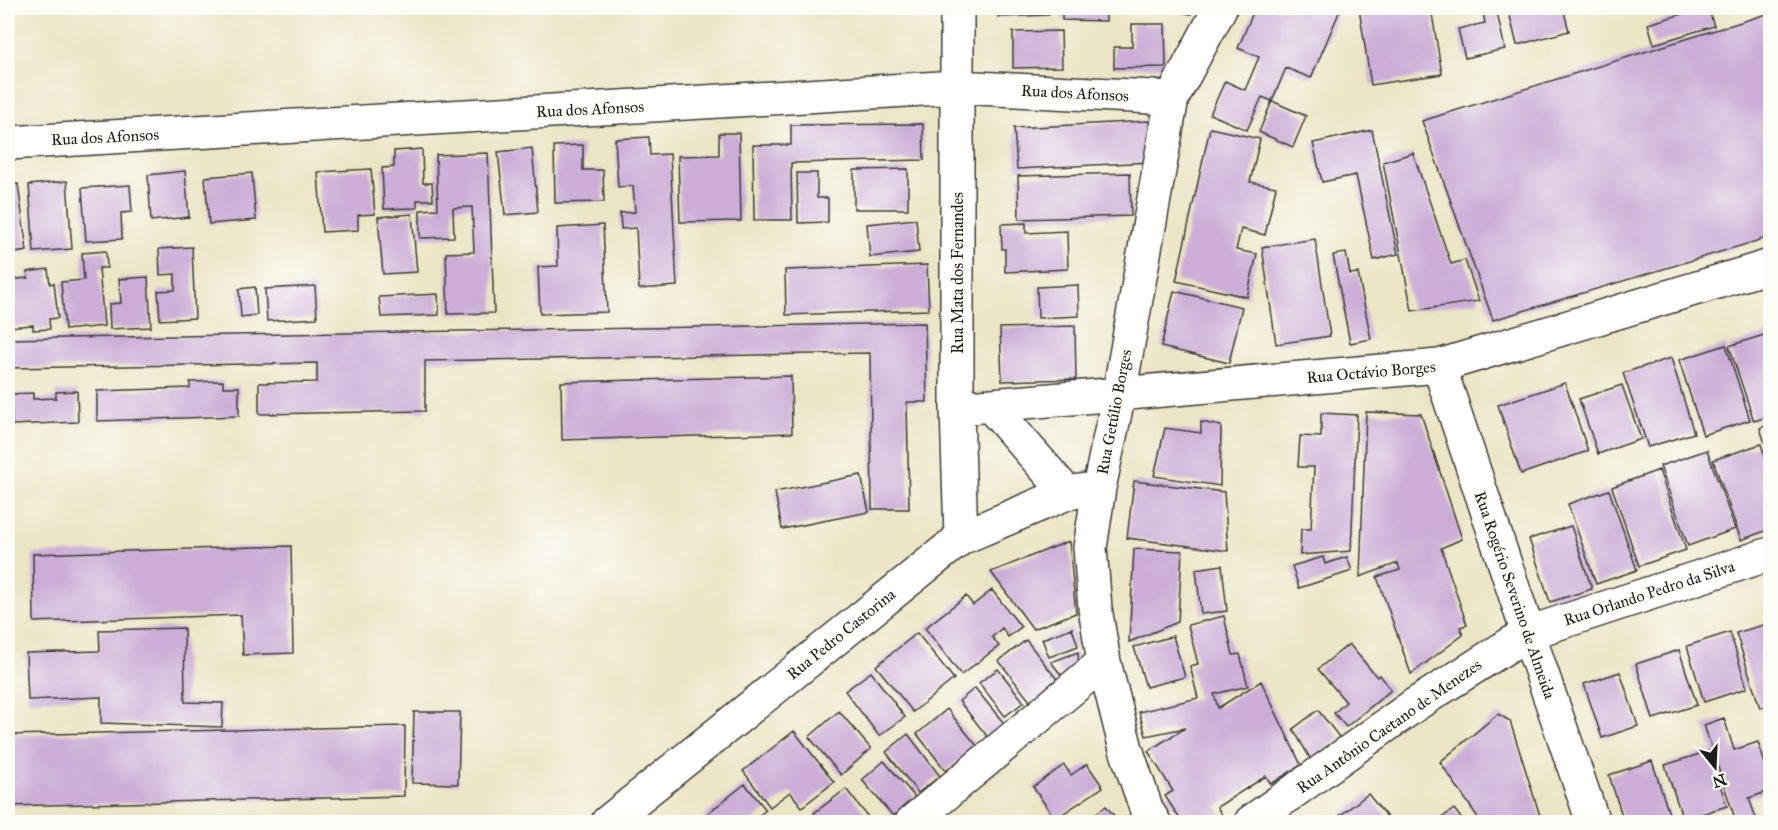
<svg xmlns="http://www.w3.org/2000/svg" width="1778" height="830" viewBox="0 0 1778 830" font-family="'IM FELL Great Primer',serif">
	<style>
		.building { fill: #cbadd7 }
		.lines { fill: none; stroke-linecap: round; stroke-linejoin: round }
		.street-casing { stroke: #3b3a35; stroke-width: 36 }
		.street { stroke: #fff; stroke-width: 33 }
		.labels { text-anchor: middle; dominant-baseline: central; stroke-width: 4.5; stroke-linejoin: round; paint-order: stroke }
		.street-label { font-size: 16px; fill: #1c1c1c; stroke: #fdfcf7 }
	</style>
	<rect width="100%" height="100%" fill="#fdfcf7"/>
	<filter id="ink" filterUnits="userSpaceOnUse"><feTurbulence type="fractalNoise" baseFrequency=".0167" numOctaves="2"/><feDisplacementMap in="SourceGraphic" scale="12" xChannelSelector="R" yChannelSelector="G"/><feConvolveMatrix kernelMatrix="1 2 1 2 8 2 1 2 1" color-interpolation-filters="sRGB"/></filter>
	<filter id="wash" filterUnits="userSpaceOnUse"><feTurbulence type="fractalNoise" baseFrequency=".008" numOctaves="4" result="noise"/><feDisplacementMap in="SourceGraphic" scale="24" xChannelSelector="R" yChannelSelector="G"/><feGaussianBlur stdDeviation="1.35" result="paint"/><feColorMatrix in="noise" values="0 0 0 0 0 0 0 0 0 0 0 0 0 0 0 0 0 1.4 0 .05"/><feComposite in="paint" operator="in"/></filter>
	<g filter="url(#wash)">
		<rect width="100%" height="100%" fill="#ebe4c5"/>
		<g id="blocks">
			<!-- building -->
			<path class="building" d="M998,8H1049V15L998,17Z
				M1062,8H1106V21L1062,20Z
				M1160,8H1192L1191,14Z
				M1255,8H1341L1311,78L1286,68L1272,101L1306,116L1293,147L1259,132L1272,101L1262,97L1247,130L1210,114L1225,81L1245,90L1259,57L1238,48Z
				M1359,8H1431L1442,74L1371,85Z
				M1482,8H1496L1505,49L1465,58L1458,29L1485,23Z
				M1508,8H1563L1569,31L1517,45Z
				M1692,8H1708L1714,26L1654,44L1648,24L1693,11Z
				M1770,13V237L1493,320L1422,121Z
				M1132,24H1165L1166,67L1114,68V47H1132Z
				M1061,31L1062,67L1013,68V32Z
				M1149,121L1151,162L1017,169L1014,128Z
				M923,124L924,160L791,163L792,220H754L753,145H791V125Z
				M1210,128L1260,139L1250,182L1276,187L1265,235L1241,229L1236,250L1257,254L1247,297L1176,281Z
				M1372,130L1398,254L1374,260L1356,175L1322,182L1313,143Z
				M719,133H739L741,221L680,222L678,156L719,155Z
				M649,137L650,155L670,154L677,286L639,289L636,228L621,229L620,213L635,212L633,186L618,187L615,139Z
				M583,145V170H603L604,202L555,203L554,146Z
				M532,148L538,212L505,215L498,152Z
				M422,149L423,183H432L433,200H417V208L384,209L382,168L394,167V151Z
				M488,153L494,313L448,314L446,253L474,252L472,207L453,208L454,237L420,238V210L438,209L436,155Z
				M1413,153L1451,264L1465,260L1479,301L1412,311L1383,162Z
				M371,169L375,214L358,215V230L322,232L318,172Z
				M908,169V209H854V170Z
				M185,171L189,217L151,221L148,175Z
				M252,173L256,220L209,224L205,177Z
				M797,173H817V198H828V222L798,223Z
				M1130,173L1131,216L1019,219L1018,176Z
				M67,181L72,249L34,252L29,185Z
				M18,184L27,251L8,254V186Z
				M130,185L132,212L121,213L122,239L86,241L82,188Z
				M412,214L417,272L383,274L378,217Z
				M916,219L919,252L870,257L867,224Z
				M1026,223V233L1067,231L1068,269L1005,272V249H1002L1001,224Z
				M603,225L607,312L540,314L538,267L558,266L557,228Z
				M1315,239L1330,336L1276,344L1262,247Z
				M192,247L195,318L160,320L158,291L175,290V274L160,275L159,249Z
				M106,251L107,268H99L104,326L65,330L61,282L84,280L82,253Z
				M1346,253L1350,274L1358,273L1371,339L1350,343L1333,255Z
				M927,265L929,310L786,315L785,270Z
				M48,269L50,284L54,283L58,318L49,319L50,329L33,330V325L8,327V280L28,278L27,272Z
				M148,277L151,327L110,329L109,304L121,303L119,279Z
				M1078,285L1079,316L1038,318L1037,287Z
				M315,286L317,318L267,321L265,289Z
				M255,287L257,315L241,317L239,289Z
				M1174,291L1242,307L1229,363L1161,347Z
				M438,294L439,315L381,317L379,297Z
				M925,323L927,402H907L909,509H872L870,353L425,361V411L259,414V383L317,382V363L8,368V339Z
				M1075,326L1076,379L1002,381L1000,328Z
				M1770,333V416L1754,421L1729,346Z
				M1726,345L1750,420L1703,435L1679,360Z
				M1671,358L1694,433L1648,447L1623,373Z
				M791,376L792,433L562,440L561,382Z
				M223,381V387H239V416L97,421V391L190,388V382Z
				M1565,383L1588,451L1521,474L1498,405Z
				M1622,385L1641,439L1598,454L1579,399Z
				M77,391L78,422L12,425L11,394L33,393V399L56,398V392Z
				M1366,412L1421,414L1462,539L1441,548L1467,625L1460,627L1463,635L1411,674L1377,577L1400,570L1398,563L1360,577Z
				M1321,413L1357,415L1351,551L1300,555L1301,529H1311L1314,467H1298L1300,436L1321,437Z
				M1201,422L1221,426L1220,486L1154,476L1165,428L1201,433Z
				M1770,424V459L1760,428Z
				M1761,444L1770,472V529L1741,540L1713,460Z
				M1707,450L1735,529L1688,546L1660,466Z
				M1659,470L1686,550L1639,566L1612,487Z
				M861,475L869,512L782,529L775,492Z
				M1134,481L1224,492L1228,551L1127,538Z
				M1609,490L1637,570L1596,584L1568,504Z
				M1571,526L1592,589L1550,602L1529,539Z
				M1069,541L1076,613L1033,629L991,572Z
				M291,546L293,653L243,655L241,615L34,622L33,554Z
				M1134,549L1182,551L1178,622L1129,642Z
				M1323,557L1325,564L1347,557L1352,571L1299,588L1292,566Z
				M1222,565L1227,611L1201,614L1196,569Z
				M992,590L1021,627L1008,637L1002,628L992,637L999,646L961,675L925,628L966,596L973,605Z
				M1224,616L1233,655L1240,654L1248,686L1214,694L1218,708L1261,681L1301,765L1271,784L1266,776L1217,807L1226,822H1182L1165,796L1173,791L1148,751L1185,728L1146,736L1139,712L1198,698L1190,666L1198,664L1188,625Z
				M1770,623V705L1760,708L1736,633Z
				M184,628L185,702L223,703L222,727L101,723V697L28,700L26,653L100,651L99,630Z
				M1072,628L1078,646L1049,657L1042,639Z
				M1730,632L1747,688L1704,702L1687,646Z
				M917,633L954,679L913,712L876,666Z
				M1173,636L1185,677L1146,687L1134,647Z
				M1026,640L1063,687L1036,709L999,661Z
				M1349,644L1377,677L1380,675L1391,690L1346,727L1334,713L1346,702L1318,669Z
				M1679,650L1697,705L1653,719L1636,664Z
				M1078,652L1079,673L1067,682L1051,662Z
				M998,669L1024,702L1005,716L979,683Z
				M871,672L905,717L879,736L845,691Z
				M1620,672L1638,726L1602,738L1584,684Z
				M975,688L1007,727L991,741L959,701Z
				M947,709L977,746L946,771L917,734Z
				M1318,710L1340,738L1311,760L1293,729Z
				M839,711L871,749L841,775L809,737Z
				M414,712H460L458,784L412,783Z
				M1498,714L1510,721L1542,822H1481L1440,762Z
				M1724,718L1734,750L1758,742L1770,779V806L1766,792L1749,798L1757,821L1752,822H1736L1704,725Z
				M405,726L404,796L8,806V735Z
				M794,731L834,782L802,807L790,792L770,807L743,771Z
				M908,734L940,776L918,793L886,752Z
				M1709,751L1727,806L1683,820L1665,765Z
				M884,761L915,797L893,816L862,780Z
				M1652,761L1670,817L1651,822H1624L1609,775Z
				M1087,764L1103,787L1055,819L1033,787L1064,765L1071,775Z
				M745,784L766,810L752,821L754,822H707L703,817Z
				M846,789L872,822H821L814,813Z
				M1368,794L1391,822H1342L1338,817Z
				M1106,806L1119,822H1084Z
				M1454,809L1464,822H1436Z
				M408,819V822H338V821Z"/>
		</g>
	</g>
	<g filter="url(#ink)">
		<use href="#blocks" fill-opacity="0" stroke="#3b3a35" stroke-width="1.5"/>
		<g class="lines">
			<!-- street casing -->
			<g class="street-casing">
				<path id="street" d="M957,8V408L961,538
					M8,143L957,87L1172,98
					M1439,366L1528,633L1593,822
					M990,405L1067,493
					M957,408L1439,366L1770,266
					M608,822L961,538L1067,493L1099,488
					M912,822L1104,662
					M1154,822L1147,811L1126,749L1104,662L1095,608L1090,548L1099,488L1119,394L1172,98L1220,8
					M1251,822L1416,704L1528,633L1770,554"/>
			</g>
			<!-- street -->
			<use href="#street" class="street"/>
		</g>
	</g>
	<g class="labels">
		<!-- street labels -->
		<g class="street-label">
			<text transform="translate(1075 93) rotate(3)">Rua dos Afonsos</text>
			<text transform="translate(590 109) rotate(-3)">Rua dos Afonsos</text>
			<text transform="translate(105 137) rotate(-3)">Rua dos Afonsos</text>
			<text transform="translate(957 273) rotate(-90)">Rua Mata dos Fernandes</text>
			<text transform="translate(1371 372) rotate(-5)">Rua Octávio Borges</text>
			<text transform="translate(1114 412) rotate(-79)">Rua Getúlio Borges</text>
			<text transform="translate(1649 593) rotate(-18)">Rua Orlando Pedro da Silva</text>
			<text transform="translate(1515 595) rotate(71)">Rua Rogério Severino de Almeida</text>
			<text transform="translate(841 634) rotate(-39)">Rua Pedro Castorina</text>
			<text transform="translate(1389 726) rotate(-35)">Rua Antônio Caetano de Menezes</text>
		</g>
	</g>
	<!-- margin -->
	<rect width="1778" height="830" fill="none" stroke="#fdfcf7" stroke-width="30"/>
	<!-- north arrow -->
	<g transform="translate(1715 767) rotate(162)" stroke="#fdfcf7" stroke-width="4.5" paint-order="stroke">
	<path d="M0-4.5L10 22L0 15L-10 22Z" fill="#1c1c1c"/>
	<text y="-9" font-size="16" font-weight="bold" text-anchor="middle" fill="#1c1c1c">N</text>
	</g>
</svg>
